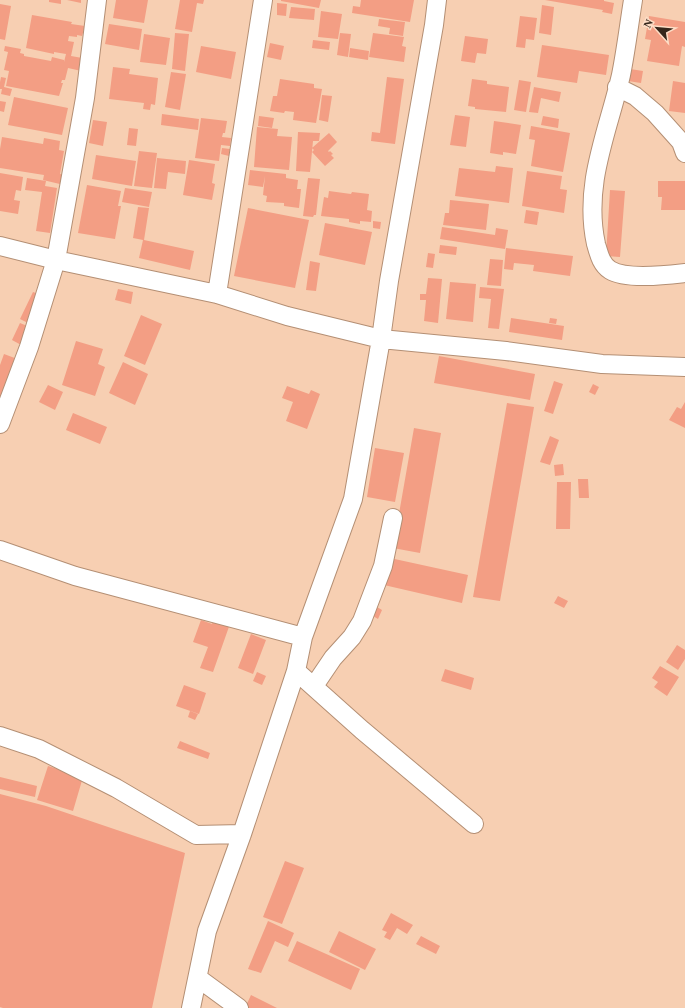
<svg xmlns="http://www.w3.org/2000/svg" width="685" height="1008" viewBox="0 0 685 1008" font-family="Georgia,serif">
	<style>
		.building { fill: #f39e84 }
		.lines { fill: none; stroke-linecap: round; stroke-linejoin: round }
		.minor-casing { stroke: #b48f74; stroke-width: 20 }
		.minor { stroke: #fff; stroke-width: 18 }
	</style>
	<rect width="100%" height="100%" fill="#f7cfb2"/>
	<!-- building -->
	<path class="building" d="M49,0H61V4L49,2Z
		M67,0H81V3Z
		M116,0H148L144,23L113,18Z
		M180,0H204L203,4L197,3L192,32L175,29Z
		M281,0H321L319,8L281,1Z
		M361,0H414L410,22L352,13L353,6L360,7Z
		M545,0H604V1L614,3L612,14L602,12L603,10Z
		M277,3L287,4L286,16L277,15Z
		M0,4L11,6L5,40L0,39Z
		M542,5L554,7L551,35L539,33Z
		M291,7L315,9L314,20L289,18Z
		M321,11L342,14L338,39L318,37Z
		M32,15L72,22L71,24L85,26L82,36L77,35V37L69,36L68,41L74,42L71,56L88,59L86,72L68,68L65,80H62L61,83H63L59,96L6,86L9,71L4,70L8,52L4,51L5,46L21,49L20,53L24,54V56L51,61L52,57L64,60V62L66,54L54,52V54L26,48Z
		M520,16L537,18L534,40L526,39L525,48L516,47Z
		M649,16L685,22V47L682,46L679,66L647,61L651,40L645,39Z
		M379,19L405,22L403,36L389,34L390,28L378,26Z
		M109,24L142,29L139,50L105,44Z
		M175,33L189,34L185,71L172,69Z
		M340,33L351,34L348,57L337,55Z
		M373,33L404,37L402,46L406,47L404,62L369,57Z
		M144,34L170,38L166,65L140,62Z
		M465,36L488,39L486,54L477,53L475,63L461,61Z
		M313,40L330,42L329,50L312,48Z
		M270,43L284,46L281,60L267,57Z
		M542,45L609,55L606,75L579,71L577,83L537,77Z
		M201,46L236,52L231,79L196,72Z
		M350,48L369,51L368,60L349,57Z
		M113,67L130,69L129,74L158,78L155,105L151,104L150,110L143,109L144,103L109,99Z
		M630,69L643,71L641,83L628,81Z
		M171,72L186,74L180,110L165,107Z
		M1,77L6,78L4,87L12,89L10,96L1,94L2,89H0V82Z
		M387,77L404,79L395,144L371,141L372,132L380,133Z
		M280,79L314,84V88L322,89L316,123L293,120L294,112L285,111L284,113L270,111L273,96H277Z
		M472,79L487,81V84L509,87L506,112L475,109V107L468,106Z
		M519,80L531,82L526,112L514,110Z
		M673,81L685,83V113L669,111Z
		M534,87L561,92L559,102L541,98L538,113L529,112Z
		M322,95L332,96L328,122L319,120Z
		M14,97L68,108L62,135L8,125Z
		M0,101L6,102L4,112L0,111Z
		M162,114L199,119L198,130L161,125Z
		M455,115L470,117L466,147L450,145Z
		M259,116L274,118L272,128L258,126Z
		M543,116L559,119L558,128L541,125Z
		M201,118L227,121L225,133H223L222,137L231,138L230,146L221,145L219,161L195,158Z
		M93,120L107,122L103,146L89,143Z
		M494,121L521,125L516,154L503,152V155L490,153Z
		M531,126L570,133L563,172L531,166L535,140L529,139Z
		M257,127L278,129L277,136L292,137L289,170L254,167Z
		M129,128L138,129L136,146L127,145Z
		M298,132L320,133L319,141H313L310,172L296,171Z
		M329,133L337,142L328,151L329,152L330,151L333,154L331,155L334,158L325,166L312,152L314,150L312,148Z
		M2,137L43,144L44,138L60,141L59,150L64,151L60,174L65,175L64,185L43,180L44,175L0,168V149Z
		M222,148L230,149L229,156L221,154Z
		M139,151L157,153L152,188L134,186Z
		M96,155L136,161L132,186L92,179Z
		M157,158L186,161L185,174L168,172L166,189L154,188Z
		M189,160L215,164L212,183L215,184L212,200L183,195Z
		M496,166L513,168L509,203L455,196L459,168L495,172Z
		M250,170L286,174V178L298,180L297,189H301L299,208L284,206V203L266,202L267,196L263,195L265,176L263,187L248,185Z
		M527,171L562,176L560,189L567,190L564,213L522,206Z
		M0,173L23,177L21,191L16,190L14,200L20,201L18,214L0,211Z
		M27,178L46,181L45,186L57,188L50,233L36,231L42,192L25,190Z
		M308,178L320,179L316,215H314L313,217L303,216Z
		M658,181H685V210H661L662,197H658Z
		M87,185L121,191L118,206H121L115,239L78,233Z
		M125,188L152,192L149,207L122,202Z
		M610,190L625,191L620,257L606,256Z
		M329,191L351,194L352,192L369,194L367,210L372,211L371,222L360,221V224L349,222V219L321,216L324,197L328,198Z
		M450,200L489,204L486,230L443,225L445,213H449Z
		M138,207L149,208L144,240L194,251L190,270L139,258L143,240L133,238Z
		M248,208L309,220L295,288L234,276Z
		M526,210L539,212L537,225L524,223Z
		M373,221L381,222L380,229L373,228Z
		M325,223L372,232L365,265L319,255Z
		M442,227L495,235L496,228L508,230L505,249L440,239Z
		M440,245L457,247L456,255L439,253Z
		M506,248L573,256L570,276L533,271L534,265L514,263L513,270L504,269Z
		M428,253L435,254L433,268L426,267Z
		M490,259L503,260L501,286L487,285Z
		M310,261L320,263L316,291L306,290Z
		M428,278L442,279L438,323L424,321L426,300H420V294H426Z
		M450,282L476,284L473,322L446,319Z
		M480,287L504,289L499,329L488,328L491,299L479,298Z
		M118,289L133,292L131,304L115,300Z
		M33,292L43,296L30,324L20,319Z
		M141,315L162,324L145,365L124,356Z
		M511,318L564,326L562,340L509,332Z
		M550,318L557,319L556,324L549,323Z
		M20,323L32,328L23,346L12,340Z
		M76,341L103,349L98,364L105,367L95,396L62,385Z
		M4,354L20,360L0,410V365Z
		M439,356L535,374L530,400L434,383Z
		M123,362L148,374L135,405L109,393Z
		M554,381L563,384L553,414L544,411Z
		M593,384L599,387L595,395L589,392Z
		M48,385L63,392L55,410L39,402Z
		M287,386L309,394L311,390L320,394L307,429L286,421L293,402L282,398Z
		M685,402V428L669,420L677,407L681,409Z
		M507,403L534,407L500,601L473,597Z
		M73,413L107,427L100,444L66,430Z
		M414,428L441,433L420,553L393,548Z
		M550,436L559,440L550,465L540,462Z
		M375,448L404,453L395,502L367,497Z
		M563,464L564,475L555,476L554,465Z
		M578,479H588L589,498H579Z
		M557,482H571L570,529H556Z
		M390,558L468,575L462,603L384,585Z
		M558,596L568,601L564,608L554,603Z
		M377,607L382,610L378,619L373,616Z
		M215,616L231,621L213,672L200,668L208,647L193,642L201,620L212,624Z
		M251,634L266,640L253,674L238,668Z
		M677,645L685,650V659L678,670L666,662Z
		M660,666L679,677L667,696L654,687L658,682L652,678Z
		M445,669L474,678L471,690L441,681Z
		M257,672L266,676L262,685L253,681Z
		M184,685L206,693L199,714L176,706Z
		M190,711L198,714L195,720L188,717Z
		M180,741L210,753L208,759L177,748Z
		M48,766L83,777L73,811L37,800Z
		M0,777L37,786L35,797L0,789Z
		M0,794L46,806L185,853L152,1008H3L0,1007Z
		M285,861L304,868L282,924L263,917Z
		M391,913L413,925L407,934L397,928L390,940L384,937L387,932L382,930Z
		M268,921L294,933L288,947L275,941L261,973L248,969Z
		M339,931L376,949L365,970L329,952Z
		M421,936L440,946L436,954L416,944Z
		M297,941L360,969L351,990L288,961Z
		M251,995L277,1008H245Z"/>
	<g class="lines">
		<!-- minor casing -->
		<g class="minor-casing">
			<path id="minor" d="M633,0C629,25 626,50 621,75C608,132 583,184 596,244C599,254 601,264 610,270C626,280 667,275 685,273
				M617,87L635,96L655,113L681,142L685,153
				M0,246L56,260L217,294L287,316L381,339L506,351L602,364L685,367
				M217,294L263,0
				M0,424L29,347L56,260L85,98L97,0
				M0,550L75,576L303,637
				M296,671L362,730L474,824
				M314,686L333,658L352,637L362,621L383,566L393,518
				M0,736L39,749L116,788L196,835L242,834
				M198,978L239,1008
				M191,1008L207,931L242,834L296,671L303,637L353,499L381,339L389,281L434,25L437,0"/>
		</g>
		<!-- minor -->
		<use href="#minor" class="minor"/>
	</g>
	<!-- north arrow -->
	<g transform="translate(657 28) rotate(297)" stroke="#fedec7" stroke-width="3" paint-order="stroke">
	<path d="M0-3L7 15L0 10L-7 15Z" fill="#36271c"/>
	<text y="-6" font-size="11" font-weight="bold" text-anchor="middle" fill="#36271c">N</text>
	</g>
</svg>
